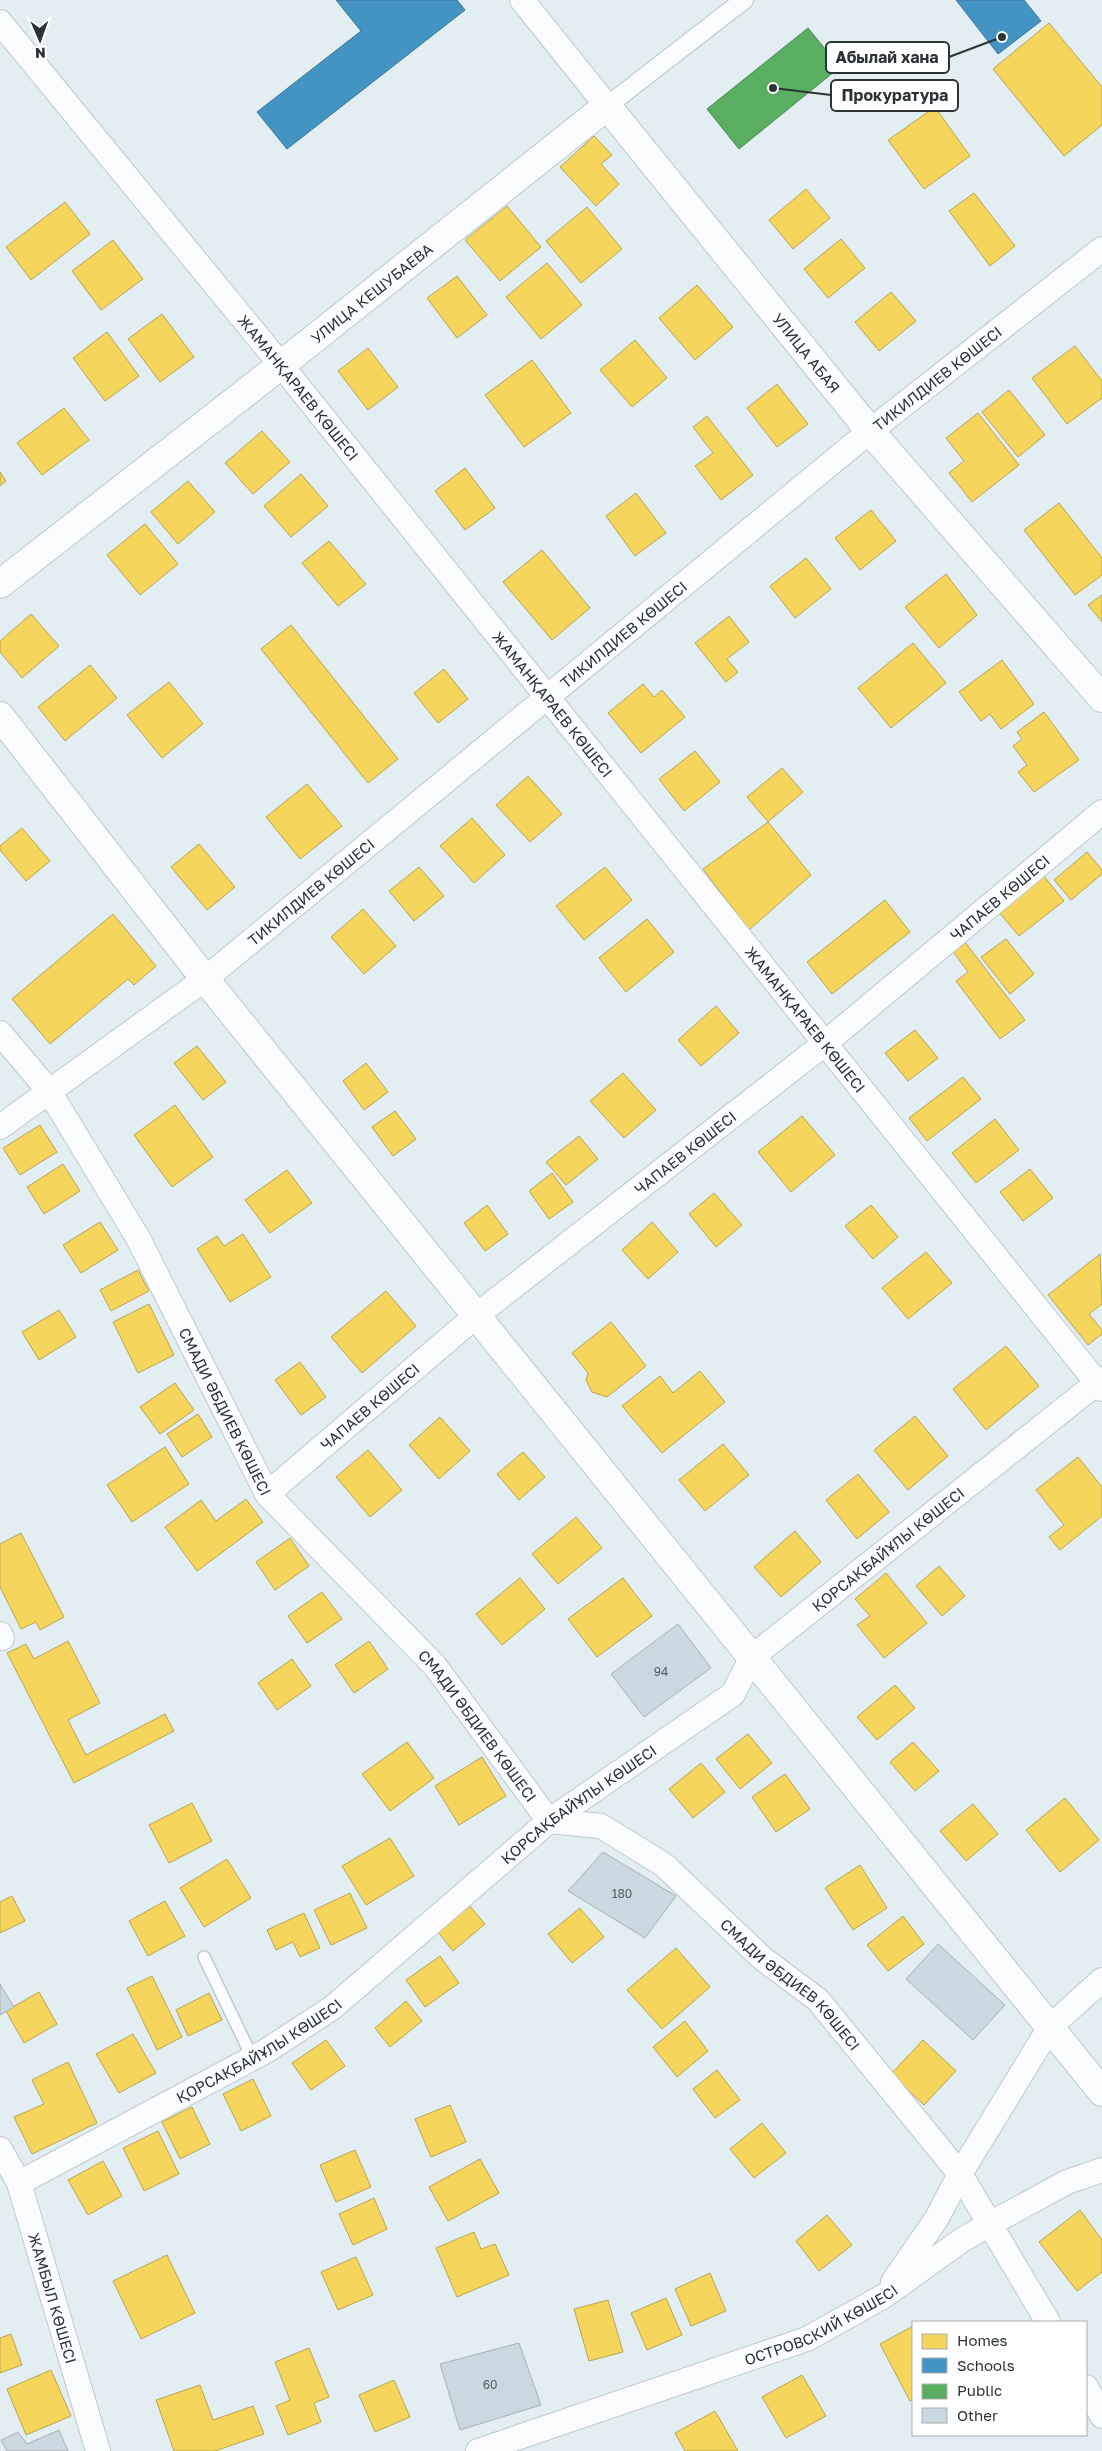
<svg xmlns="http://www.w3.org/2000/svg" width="1102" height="2451" viewBox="0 0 1102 2451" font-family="'Golos Text',sans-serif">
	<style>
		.homes { fill: #f6d55c; stroke: #b9a451 }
		.schools { fill: #4393c3; stroke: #3c7699 }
		.public { fill: #5aae61; stroke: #4c8954 }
		.building { fill: #c9d8e1; stroke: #a9b1b5 }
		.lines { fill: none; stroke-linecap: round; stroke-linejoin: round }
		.service-casing { stroke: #c0c9cc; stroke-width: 14 }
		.pedestrian-casing { stroke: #c0c9cc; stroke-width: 20 }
		.minor-casing { stroke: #c0c9cc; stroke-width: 26 }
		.tertiary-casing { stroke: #c0c9cc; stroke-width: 30 }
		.secondary-casing { stroke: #c0c9cc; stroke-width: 30 }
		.service { stroke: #fbfcfd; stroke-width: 11 }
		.pedestrian { stroke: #fbfcfd; stroke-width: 18 }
		.minor { stroke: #fbfcfd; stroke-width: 24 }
		.tertiary { stroke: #fbfcfd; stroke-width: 28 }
		.secondary { stroke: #fbfcfd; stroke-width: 28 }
		.labels { text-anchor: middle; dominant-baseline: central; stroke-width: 5; stroke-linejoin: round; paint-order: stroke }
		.number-label { font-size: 12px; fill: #535d62 }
		.street-label { font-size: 15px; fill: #2b3336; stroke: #fff }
		.leader { fill: none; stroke: #2b3336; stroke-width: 2 }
		.callout-dot { fill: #2b3336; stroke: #fff; stroke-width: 2 }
		.callout { fill: #fff; stroke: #2b3336; stroke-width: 2 }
		.callout-label { font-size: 16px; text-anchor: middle; font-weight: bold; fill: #2b3336 }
	</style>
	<rect width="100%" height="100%" fill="#e2eef2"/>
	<!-- homes -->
	<path class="homes" d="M1049,23L1102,87V125L1064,156L993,69Z
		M935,107L970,156L924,189L888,140Z
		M594,136L612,155L601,164L619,184L596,206L560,167Z
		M806,189L830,218L793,249L769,220Z
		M974,193L1015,246L990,266L949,211Z
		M65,202L90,234L31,280L6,247Z
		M507,206L541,247L500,281L465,240Z
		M587,207L622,249L581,283L546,241Z
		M841,239L865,268L828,298L804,269Z
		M113,240L143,279L101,310L72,271Z
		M547,263L582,305L541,339L506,297Z
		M457,276L487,315L457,338L427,298Z
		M697,285L733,327L695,360L659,318Z
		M891,292L916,321L879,351L855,322Z
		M162,314L194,357L160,382L128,339Z
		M107,332L139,376L105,401L73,358Z
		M635,340L667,378L632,407L600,370Z
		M1075,346L1102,381V398L1067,424L1032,378Z
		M368,348L398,387L368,410L338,371Z
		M532,360L571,413L524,447L485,395Z
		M777,384L808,424L777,447L747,408Z
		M1009,390L1045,435L1018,457L982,412Z
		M64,408L89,440L42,475L17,443Z
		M978,413L1019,465L972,502L949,473L964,461L946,438Z
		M707,416L753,475L721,500L695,466L713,453L693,427Z
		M262,431L290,462L253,494L225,463Z
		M465,468L495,508L465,530L435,491Z
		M0,472L6,481L0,486Z
		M301,474L328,506L291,537L264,506Z
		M188,481L215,512L178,544L151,512Z
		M636,493L666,533L635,556L606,516Z
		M1059,503L1102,558V575L1075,595L1024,530Z
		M871,510L896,541L860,570L835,538Z
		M145,524L178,564L140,595L107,555Z
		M329,541L366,584L338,606L302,563Z
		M542,550L590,608L552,640L503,582Z
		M806,558L831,589L795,618L770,586Z
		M946,574L977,615L939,648L905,607Z
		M1102,595V622L1088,605Z
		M31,614L59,646L22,678L0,652V641Z
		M729,616L749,642L727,659L738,672L726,682L695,643Z
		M291,625L398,759L368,783L261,649Z
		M913,643L946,683L891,728L858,688Z
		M1002,660L1034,704L1001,729L990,714L981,721L959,692Z
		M90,665L117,698L65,741L38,707Z
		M444,669L468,699L438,723L414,693Z
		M169,682L203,724L162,758L127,715Z
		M643,684L654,697L662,690L685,717L641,753L608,713Z
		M1044,712L1079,760L1034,792L1018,772L1027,765L1013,746L1022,739L1017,732Z
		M695,751L720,782L684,811L659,779Z
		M782,768L803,792L768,822L747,797Z
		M528,776L562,814L530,842L496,805Z
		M307,784L342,826L300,859L266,817Z
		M472,818L505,855L474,883L440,846Z
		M768,822L811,875L749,930L703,869Z
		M22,828L50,861L26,881L0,850V846Z
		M199,844L235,887L207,910L171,867Z
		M1087,852L1102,870V874L1071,900L1054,880Z
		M419,867L444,896L414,921L389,891Z
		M605,867L632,900L584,940L556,906Z
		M1043,875L1064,901L1019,936L998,911Z
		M885,900L910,932L832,994L807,962Z
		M363,909L396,946L364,974L331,937Z
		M113,914L156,966L134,985L128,979L50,1044L12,999Z
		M647,919L674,952L626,992L599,958Z
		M1006,939L1034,974L1010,994L981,957Z
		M964,941L1025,1020L1000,1039L956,981L968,972L952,950Z
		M716,1006L739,1033L701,1066L678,1040Z
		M915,1030L938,1058L908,1081L885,1053Z
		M197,1046L226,1082L203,1100L174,1063Z
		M366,1063L388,1092L364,1110L343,1081Z
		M623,1073L656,1110L624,1138L590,1101Z
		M963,1077L981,1099L927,1141L909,1118Z
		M175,1105L213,1157L172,1187L134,1135Z
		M395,1111L416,1139L393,1156L372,1127Z
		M802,1116L835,1155L791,1192L758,1152Z
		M995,1119L1019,1150L976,1183L952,1153Z
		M40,1125L57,1152L20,1175L3,1148Z
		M579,1136L598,1159L566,1185L546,1162Z
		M63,1164L80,1191L44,1214L27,1187Z
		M1030,1169L1053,1198L1023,1221L1000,1192Z
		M287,1170L312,1203L270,1233L245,1200Z
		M552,1173L573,1202L549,1219L529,1191Z
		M714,1193L742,1225L716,1247L689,1214Z
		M487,1205L508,1234L485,1251L464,1223Z
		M871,1205L898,1237L873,1259L845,1226Z
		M100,1222L118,1250L81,1273L63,1245Z
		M652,1222L678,1252L648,1279L622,1250Z
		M243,1234L271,1277L230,1302L197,1249L217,1236L224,1246Z
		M926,1252L952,1283L908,1319L882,1288Z
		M1100,1254L1102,1304L1089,1314L1102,1330V1334L1088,1345L1048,1295Z
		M138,1270L149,1291L111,1311L100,1290Z
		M386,1291L416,1326L362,1373L331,1337Z
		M149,1304L174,1355L138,1373L113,1322Z
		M59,1310L76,1337L39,1360L22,1332Z
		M611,1322L646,1366L607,1397L592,1392L586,1380L588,1373L572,1353Z
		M1006,1346L1039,1386L986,1430L953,1389Z
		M300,1362L326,1397L301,1415L275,1380Z
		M700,1371L725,1402L662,1453L622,1406L660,1376L673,1393Z
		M175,1383L194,1410L160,1434L140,1407Z
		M198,1414L212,1437L182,1457L167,1434Z
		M915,1416L948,1456L908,1490L874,1450Z
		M440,1417L470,1451L439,1479L409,1445Z
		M723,1444L749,1475L705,1511L679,1480Z
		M165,1447L189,1484L132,1522L107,1485Z
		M368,1450L402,1490L370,1517L336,1477Z
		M523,1452L545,1477L519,1500L497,1474Z
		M1078,1457L1102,1487V1516L1060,1550L1049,1537L1064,1525L1036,1490Z
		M858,1474L889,1512L857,1539L826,1500Z
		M246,1499L263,1522L197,1571L165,1527L201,1500L216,1521Z
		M576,1517L602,1548L558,1584L532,1554Z
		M795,1531L821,1562L781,1597L754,1567Z
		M21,1533L64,1617L40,1630L36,1622L21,1629L0,1587V1544Z
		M290,1538L309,1566L275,1590L256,1562Z
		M939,1566L965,1596L942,1616L916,1586Z
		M886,1573L927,1623L884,1658L857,1625L870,1616L855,1599Z
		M520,1578L545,1609L502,1645L476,1614Z
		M623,1578L652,1616L597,1657L568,1619Z
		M322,1592L342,1619L307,1643L288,1616Z
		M68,1641L100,1703L68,1720L86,1755L165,1714L174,1731L74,1783L7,1653L26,1644L34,1659Z
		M369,1641L388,1669L354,1693L335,1665Z
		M292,1659L311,1686L277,1710L258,1683Z
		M895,1685L915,1708L877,1740L857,1717Z
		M748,1734L772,1763L740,1789L716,1759Z
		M407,1742L434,1778L390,1811L362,1774Z
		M913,1742L939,1771L915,1791L890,1762Z
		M482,1757L506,1796L459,1825L435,1786Z
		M701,1763L725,1792L693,1818L669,1789Z
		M785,1774L810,1809L776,1832L752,1797Z
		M1065,1798L1099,1840L1060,1872L1026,1830Z
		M192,1803L212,1841L169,1863L149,1825Z
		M973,1804L998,1834L966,1861L940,1831Z
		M390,1838L414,1876L366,1905L342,1866Z
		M227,1859L251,1898L204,1927L180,1888Z
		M860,1865L887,1908L853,1930L825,1888Z
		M350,1893L367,1928L331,1945L314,1910Z
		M12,1896L25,1921L0,1933V1902Z
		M165,1901L185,1936L148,1956L129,1921Z
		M469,1905L485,1924L453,1951L437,1931Z
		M580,1908L604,1937L572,1963L548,1934Z
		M304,1913L320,1948L300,1957L293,1942L276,1950L267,1930Z
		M903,1916L924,1944L888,1971L867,1945Z
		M676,1948L710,1987L662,2029L627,1990Z
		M440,1956L459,1983L425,2007L406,1980Z
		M152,1976L182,2037L157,2050L127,1988Z
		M39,1992L57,2024L24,2043L6,2011Z
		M209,1993L222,2020L188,2036L176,2010Z
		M406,2001L422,2021L390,2047L375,2028Z
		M685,2021L708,2051L677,2077L653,2047Z
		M133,2034L156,2073L119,2093L96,2054Z
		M326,2040L345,2066L311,2090L292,2063Z
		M923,2040L956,2071L924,2105L891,2074Z
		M68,2062L97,2123L32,2154L14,2117L44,2104L32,2080Z
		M717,2070L740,2100L715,2118L693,2089Z
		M253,2079L271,2116L241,2131L223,2094Z
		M450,2105L466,2142L431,2157L415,2119Z
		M192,2107L210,2144L180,2159L162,2122Z
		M762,2123L786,2153L754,2178L730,2149Z
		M158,2131L179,2174L144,2191L123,2148Z
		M355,2150L371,2187L336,2202L320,2165Z
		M480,2159L499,2193L448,2221L429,2187Z
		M103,2161L122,2196L88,2215L68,2180Z
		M374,2198L387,2229L353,2245L339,2214Z
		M1080,2210L1102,2240V2272L1077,2291L1039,2242Z
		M827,2215L852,2245L819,2271L796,2241Z
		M474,2232L481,2249L495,2244L509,2275L457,2297L436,2248Z
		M167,2255L195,2313L141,2339L113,2281Z
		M356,2257L373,2295L338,2310L321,2272Z
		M710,2273L726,2311L691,2326L675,2289Z
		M666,2298L682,2335L647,2350L631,2313Z
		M608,2300L623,2352L589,2361L574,2309Z
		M913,2326V2399L910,2401L880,2344Z
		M11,2334L22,2365L0,2373V2338Z
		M309,2348L329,2397L314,2403L321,2422L288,2435L276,2406L290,2400L275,2362Z
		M51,2370L71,2416L26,2435L7,2389Z
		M802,2375L826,2416L786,2438L762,2397Z
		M394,2380L410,2417L375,2432L359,2395Z
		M200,2385L213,2420L253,2406L264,2434L215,2451H174L156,2400Z
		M715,2411L738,2451H685L675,2433Z"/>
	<!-- schools -->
	<path class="schools" d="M336,0H457L465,10L287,149L257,112L361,31Z
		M956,0H1024L1041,21L998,54Z"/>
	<!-- public -->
	<path class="public" d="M808,28L840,67L739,149L707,109Z"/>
	<!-- building -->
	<path class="building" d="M678,1624L711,1668L644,1717L611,1674Z
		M603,1852L676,1896L645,1938L568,1891Z
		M938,1944L1005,2005L973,2040L906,1979Z
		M0,1984L14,2007L0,2015Z
		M519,2343L541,2405L460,2430L440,2364Z
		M59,2430L68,2451H7L1,2440L18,2432L27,2444Z"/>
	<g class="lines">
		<!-- service casing -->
		<g class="service-casing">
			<path id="service" d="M204,1957L253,2059"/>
		</g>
		<!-- pedestrian casing -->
		<g class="pedestrian-casing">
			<path id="pedestrian" d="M607,106L744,0"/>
		</g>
		<!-- minor casing -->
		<g class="minor-casing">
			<g id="minor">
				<path d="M522,0L607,106"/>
				<path id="s1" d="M0,22L281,365L1102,1389"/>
				<path id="s2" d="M0,1033L49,1091L138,1238L267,1494L435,1666L549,1821L601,1826L664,1865L762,1958L818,2000L960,2174L1048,2322"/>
				<path id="s3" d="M0,1127L205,979L870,431L1102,249"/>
				<path id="s4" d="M267,1494L477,1315L824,1044L1102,812"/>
				<path d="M0,1634L2,1638"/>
				<path id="s5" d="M0,2149L19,2183L98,2451"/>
				<path id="s6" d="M19,2183L266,2051L332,2008L549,1821L733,1694L752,1657L1102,1379"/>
				<path d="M893,2282L937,2218L960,2174L1050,2027L1102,1980"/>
				<path d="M1086,2387L1102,2416"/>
				<path id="s7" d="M478,2451L807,2339L884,2296L962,2240L990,2224L1067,2182L1102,2170"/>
			</g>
		</g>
		<!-- tertiary casing -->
		<g class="tertiary-casing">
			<g id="tertiary">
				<path id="s8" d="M0,584L281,365L607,106L870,431L1102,698"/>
			</g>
		</g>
		<!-- secondary casing -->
		<g class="secondary-casing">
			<path id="secondary" d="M0,716L205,979L1102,2092"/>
		</g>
		<!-- service -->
		<use href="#service" class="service"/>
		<!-- pedestrian -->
		<use href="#pedestrian" class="pedestrian"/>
		<!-- minor -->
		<use href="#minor" class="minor"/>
		<!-- tertiary -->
		<use href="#tertiary" class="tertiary"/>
		<!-- secondary -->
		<use href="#secondary" class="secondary"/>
	</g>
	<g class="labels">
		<!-- number labels -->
		<g class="number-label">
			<text x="661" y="1671">94</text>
			<text x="622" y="1893">180</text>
			<text x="490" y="2384">60</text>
		</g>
		<!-- street labels -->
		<g class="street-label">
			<text stroke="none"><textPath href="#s8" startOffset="472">УЛИЦА КЕШУБАЕВА</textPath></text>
			<text stroke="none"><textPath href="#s8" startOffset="1090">УЛИЦА АБАЯ</textPath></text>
			<text stroke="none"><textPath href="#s3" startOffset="1200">ТИКИЛДИЕВ КӨШЕСІ</textPath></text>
			<text stroke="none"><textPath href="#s1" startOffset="472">ЖАМАНҚАРАЕВ КӨШЕСІ</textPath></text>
			<text stroke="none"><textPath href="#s3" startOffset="795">ТИКИЛДИЕВ КӨШЕСІ</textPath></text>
			<text stroke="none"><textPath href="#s1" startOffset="878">ЖАМАНҚАРАЕВ КӨШЕСІ</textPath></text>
			<text stroke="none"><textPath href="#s3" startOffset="390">ТИКИЛДИЕВ КӨШЕСІ</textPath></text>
			<text stroke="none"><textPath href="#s4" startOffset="945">ЧАПАЕВ КӨШЕСІ</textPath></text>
			<text stroke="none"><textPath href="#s1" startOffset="1282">ЖАМАНҚАРАЕВ КӨШЕСІ</textPath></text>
			<text stroke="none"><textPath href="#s4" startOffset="540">ЧАПАЕВ КӨШЕСІ</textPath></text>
			<text stroke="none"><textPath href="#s4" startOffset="135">ЧАПАЕВ КӨШЕСІ</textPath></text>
			<text stroke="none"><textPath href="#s2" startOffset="442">СМАДИ ӘБДИЕВ КӨШЕСІ</textPath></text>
			<text stroke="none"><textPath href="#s6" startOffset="1084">ҚОРСАҚБАЙҰЛЫ КӨШЕСІ</textPath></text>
			<text stroke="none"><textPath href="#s2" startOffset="848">СМАДИ ӘБДИЕВ КӨШЕСІ</textPath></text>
			<text stroke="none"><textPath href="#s6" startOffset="679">ҚОРСАҚБАЙҰЛЫ КӨШЕСІ</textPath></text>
			<text stroke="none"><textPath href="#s2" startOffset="1268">СМАДИ ӘБДИЕВ КӨШЕСІ</textPath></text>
			<text stroke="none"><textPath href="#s6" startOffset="274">ҚОРСАҚБАЙҰЛЫ КӨШЕСІ</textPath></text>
			<text stroke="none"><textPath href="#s5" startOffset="159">ЖАМБЫЛ КӨШЕСІ</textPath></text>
			<text stroke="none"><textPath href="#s7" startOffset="366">ОСТРОВСКИЙ КӨШЕСІ</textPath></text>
		</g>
	</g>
	<!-- callouts -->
	<path class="leader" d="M1002 37L949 57M773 88L831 95"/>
	<g class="callout-dot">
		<circle cx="1002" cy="37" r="5"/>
		<circle cx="773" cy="88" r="5"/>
	</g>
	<g class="callout">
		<rect x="826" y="42" width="123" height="31" rx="5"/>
		<rect x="831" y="80" width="127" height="31" rx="5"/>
	</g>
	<g class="callout-label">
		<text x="887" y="63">Абылай хана</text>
		<text x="895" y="101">Прокуратура</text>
	</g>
	<!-- legend -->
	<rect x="912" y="2321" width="175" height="115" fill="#ffffff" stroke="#aaadaf"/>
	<rect x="922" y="2334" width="25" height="15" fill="#f6d55c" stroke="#aaadaf"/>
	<text x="957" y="2346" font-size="15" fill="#2b3336">Homes</text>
	<rect x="922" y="2358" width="25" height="15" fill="#4393c3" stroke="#aaadaf"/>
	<text x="957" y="2371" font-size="15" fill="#2b3336">Schools</text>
	<rect x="922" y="2384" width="25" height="15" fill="#5aae61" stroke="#aaadaf"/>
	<text x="957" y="2396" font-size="15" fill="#2b3336">Public</text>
	<rect x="922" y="2408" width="25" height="15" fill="#c9d8e1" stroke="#aaadaf"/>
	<text x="957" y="2421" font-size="15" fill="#2b3336">Other</text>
	<!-- north arrow -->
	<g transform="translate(40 40) rotate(178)" stroke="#ffffff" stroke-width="4" paint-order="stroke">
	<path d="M0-4L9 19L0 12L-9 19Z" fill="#2b3336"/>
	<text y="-8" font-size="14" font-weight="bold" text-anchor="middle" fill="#2b3336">N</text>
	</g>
</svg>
